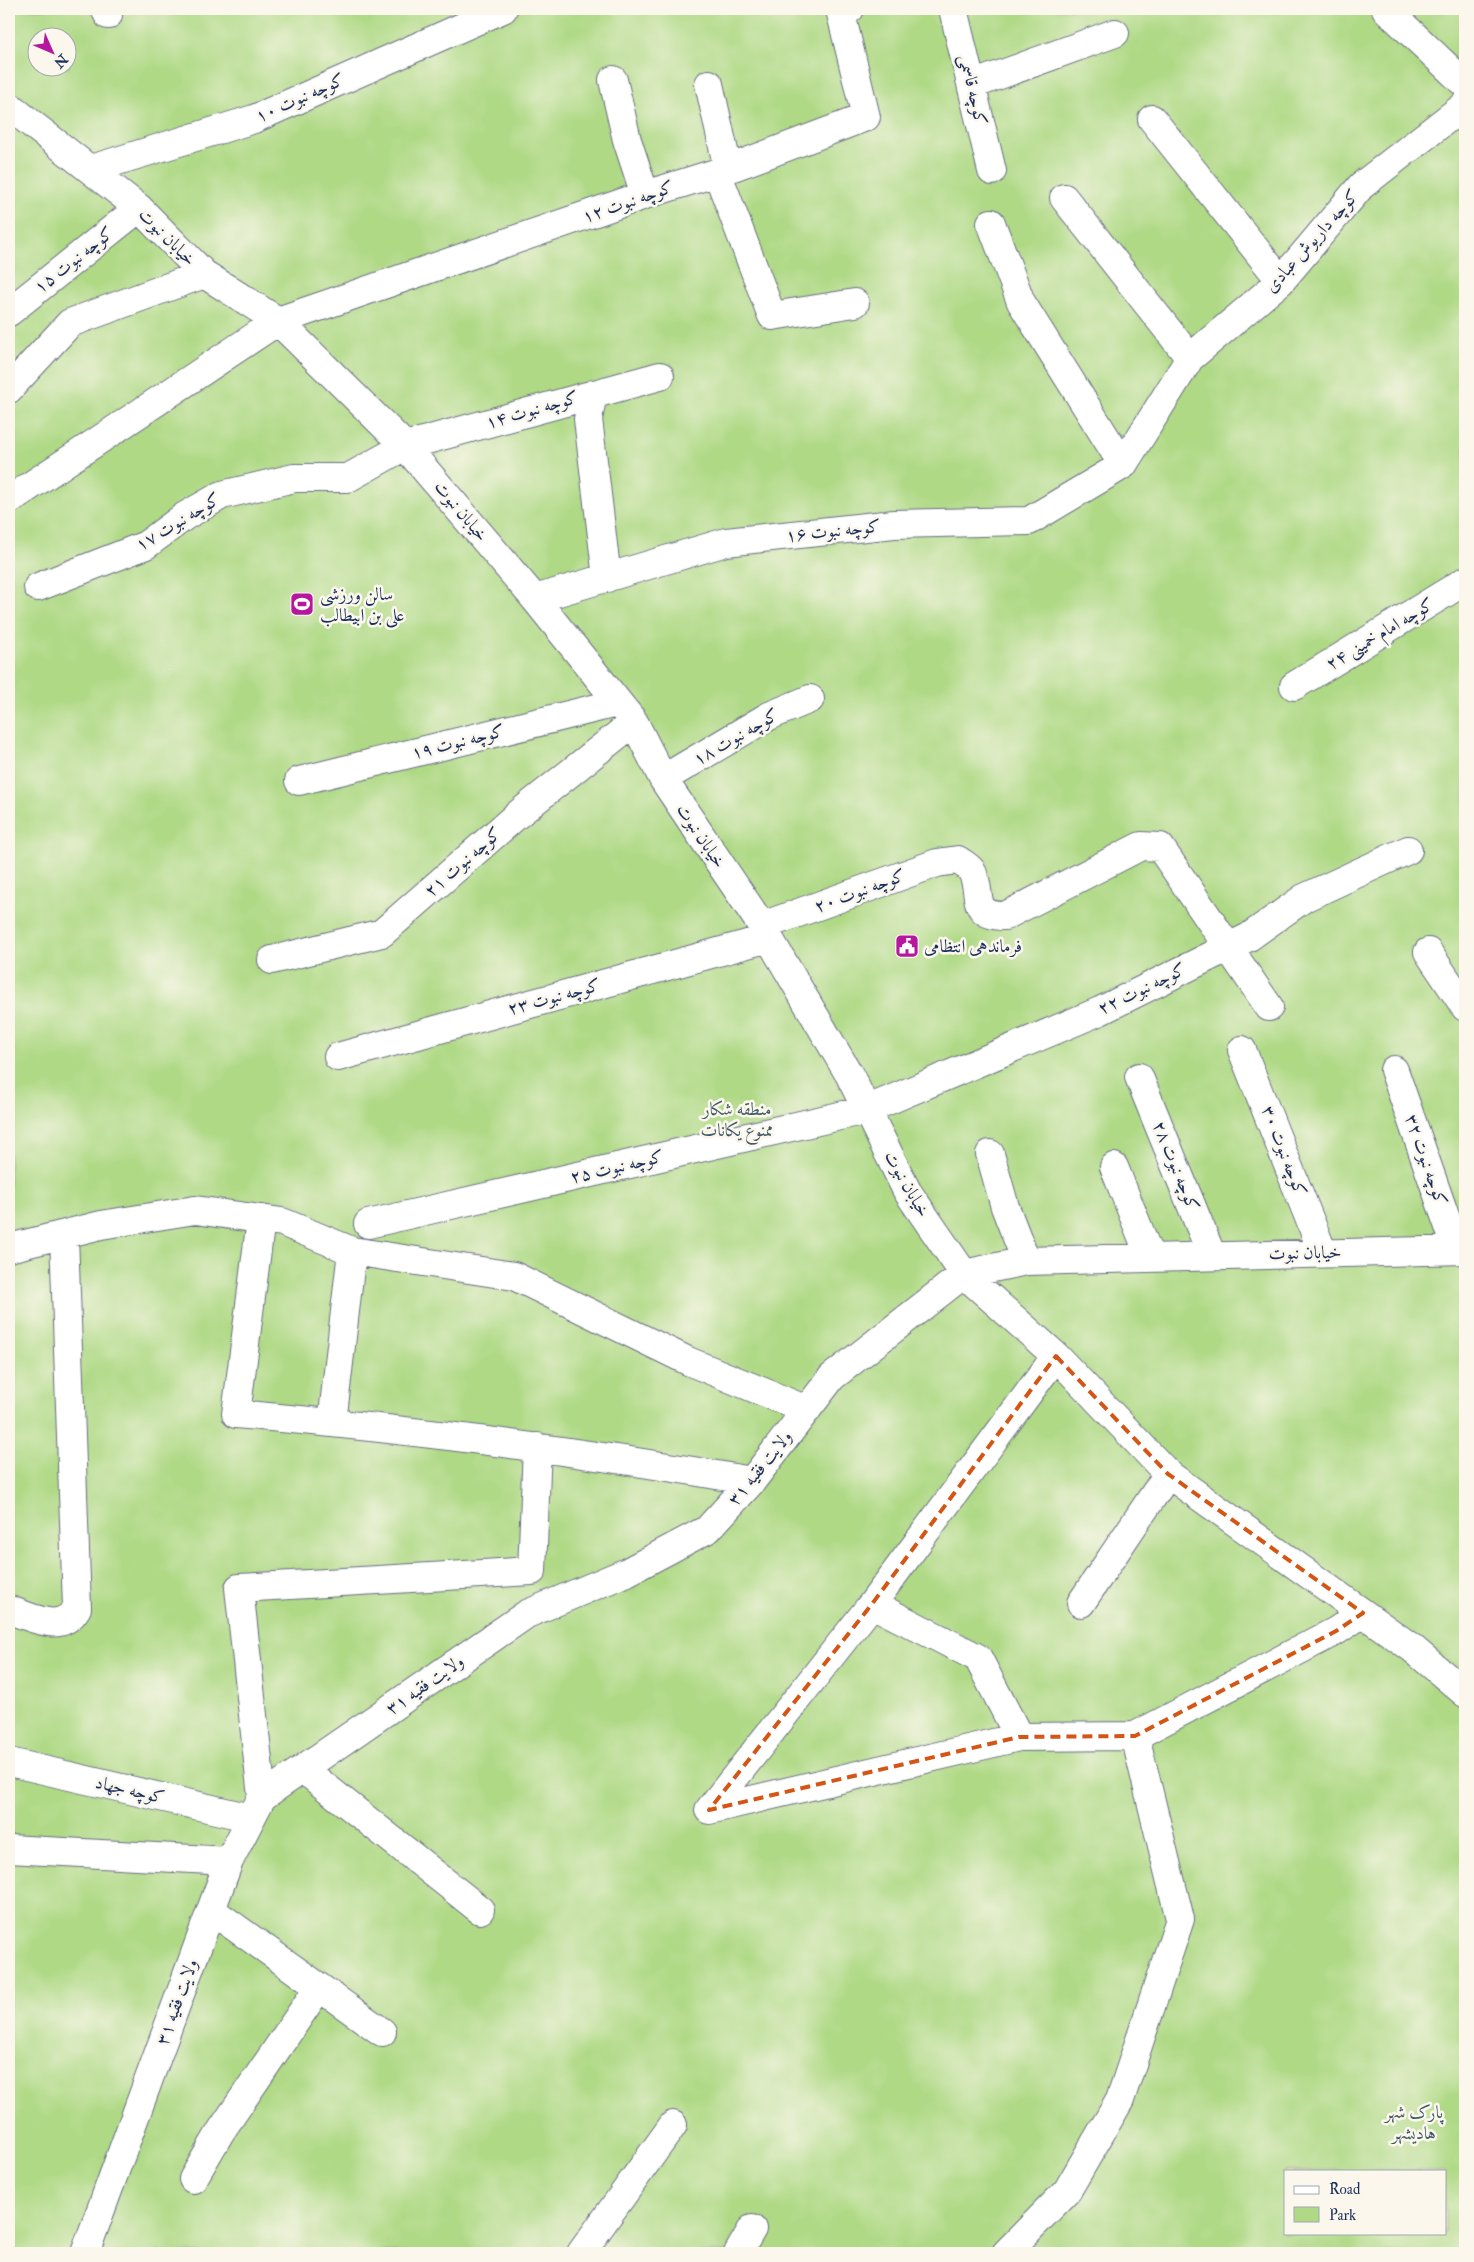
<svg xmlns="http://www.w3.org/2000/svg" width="1474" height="2262" viewBox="0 0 1474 2262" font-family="'IM FELL Double Pica',Amiri,serif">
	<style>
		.green { fill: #afd985; stroke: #658472; fill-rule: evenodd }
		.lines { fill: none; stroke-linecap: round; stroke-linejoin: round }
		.minor-casing { stroke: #676c81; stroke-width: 30 }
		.major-casing { stroke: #676c81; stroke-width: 30 }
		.minor { stroke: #fff; stroke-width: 28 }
		.major { stroke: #fff; stroke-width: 28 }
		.marked { fill: none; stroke: #d45514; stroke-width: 4; stroke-dasharray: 10 6; stroke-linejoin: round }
		.labels { text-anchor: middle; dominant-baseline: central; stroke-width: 5; stroke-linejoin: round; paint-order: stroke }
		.street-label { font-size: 18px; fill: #1b2f5e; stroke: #fbf7ec }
		.poi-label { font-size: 18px; fill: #1b2f5e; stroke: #fbf7ec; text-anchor: start }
		.park-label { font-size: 18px; fill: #405a68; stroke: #fbf7ec }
	</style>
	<rect width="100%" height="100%" fill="#fbf7ec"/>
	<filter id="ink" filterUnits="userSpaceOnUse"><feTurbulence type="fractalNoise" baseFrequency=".02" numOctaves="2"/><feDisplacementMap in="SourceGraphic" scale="10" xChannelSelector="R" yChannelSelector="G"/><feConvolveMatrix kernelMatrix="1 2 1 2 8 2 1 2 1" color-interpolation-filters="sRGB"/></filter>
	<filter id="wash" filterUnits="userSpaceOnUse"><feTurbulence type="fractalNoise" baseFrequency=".0096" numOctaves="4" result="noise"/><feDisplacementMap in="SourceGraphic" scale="20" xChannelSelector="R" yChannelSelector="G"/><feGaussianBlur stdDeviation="1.12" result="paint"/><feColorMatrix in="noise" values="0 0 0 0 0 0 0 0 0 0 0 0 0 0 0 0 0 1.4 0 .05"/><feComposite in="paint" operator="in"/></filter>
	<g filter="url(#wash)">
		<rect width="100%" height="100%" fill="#f4ddc2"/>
		<!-- green -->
		<path class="green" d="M9,9H1465V2253H9ZM38,38H68V68H38ZM1285,2171H1445V2233H1285Z"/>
	</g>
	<g filter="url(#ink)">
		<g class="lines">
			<!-- minor casing -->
			<g class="minor-casing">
				<path id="minor" d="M105,9L108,15
					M953,9L992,171
					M613,80L627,140L645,195
					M709,84L728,169
					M972,85L1115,33
					M9,106L139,208L204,274L278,321L405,446L535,599L634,722L663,779L762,926L850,1076L907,1191L964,1274L1056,1356L1168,1474L1412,1648L1465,1693
					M1152,119L1281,281
					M91,169L254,119L503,9
					M717,172L772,316L855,303
					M1064,198L1190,358
					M991,223L1021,302L1123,465
					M9,312L139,208
					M9,389L70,323L204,274
					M593,394L588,419L607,578
					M9,500L278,321L645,195L728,169L866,117L841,14L850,9
					M38,587L146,545L185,516L222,495L294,478H348L405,446L660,376
					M535,599L726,542L894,524L1029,521L1123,465L1190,358L1281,281L1361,186L1465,105
					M1294,686L1465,581
					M663,779L769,716L810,699
					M299,781L617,703
					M762,926L937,863L958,860C962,863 968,866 971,870C984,890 967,916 1005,916L1141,846L1160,847L1269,1007
					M1428,952L1465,1007
					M272,960L382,933L517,815L634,722
					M1242,1050L1323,1253
					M338,1057L769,938
					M1394,1070L1457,1250
					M1139,1077L1212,1256
					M990,1154L1005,1207L1026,1261
					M1114,1167L1150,1257
					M261,1219L236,1414C409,1429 581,1451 752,1481
					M368,1224L866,1110L1100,1011L1249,937L1304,898L1408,850
					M9,1248L101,1225L195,1210L282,1222L352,1251L514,1276L688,1361L807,1410
					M1056,1356L872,1604L709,1810L1019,1737L1135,1736L1336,1631L1363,1613
					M332,1423L352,1251
					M1081,1603L1168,1474
					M872,1604L978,1658L1019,1737
					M9,1610C33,1617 61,1635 77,1608L64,1235
					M9,1762L251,1818
					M303,1769L480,1910
					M262,1797L239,1588L532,1571L537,1447
					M9,1849L229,1861
					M211,1910L382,2032
					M193,2179L221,2131L319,1987
					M85,2253L229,1861L262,1797L527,1614L627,1572L708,1529L752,1481L832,1377L964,1274L1026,1261L1465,1250
					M581,2253L673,2125
					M738,2253L752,2229
					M1006,2253L1067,2191L1120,2100L1180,1919L1135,1736"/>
			</g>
			<!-- major casing -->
			<g class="major-casing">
				<path id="major" d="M1386,9L1465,84"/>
			</g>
			<!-- minor -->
			<use href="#minor" class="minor"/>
			<!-- major -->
			<use href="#major" class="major"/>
		</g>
	</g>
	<!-- marked area -->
	<path class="marked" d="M1056,1356L1168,1474L1363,1613L1336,1631L1135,1736L1019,1737L709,1810L872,1604Z"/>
	<!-- icons -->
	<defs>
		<g id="stadium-square" transform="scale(1.25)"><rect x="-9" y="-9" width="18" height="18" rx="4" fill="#b5179e" stroke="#fbf7ec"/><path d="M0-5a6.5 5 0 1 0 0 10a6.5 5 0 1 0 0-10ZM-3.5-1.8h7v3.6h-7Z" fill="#fff"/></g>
		<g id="civic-square" transform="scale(1.25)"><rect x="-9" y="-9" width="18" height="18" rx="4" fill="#b5179e" stroke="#fbf7ec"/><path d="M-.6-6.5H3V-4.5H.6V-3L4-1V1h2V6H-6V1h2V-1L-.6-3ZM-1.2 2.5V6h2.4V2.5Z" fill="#fff"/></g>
	</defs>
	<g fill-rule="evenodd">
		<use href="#stadium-square" x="302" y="604"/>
		<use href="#civic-square" x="907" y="946"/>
	</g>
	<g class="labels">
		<!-- street labels -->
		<g class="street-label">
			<text transform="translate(973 90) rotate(77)">کوچه قاسمی</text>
			<text transform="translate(300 98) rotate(-24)">کوچه نبوت ۱۰</text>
			<text transform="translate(628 202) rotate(-19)">کوچه نبوت ۱۲</text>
			<text transform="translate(167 237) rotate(45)">خیابان نبوت</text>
			<text transform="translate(1312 241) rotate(-48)">کوچه داریوش عبادی</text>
			<text transform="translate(74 260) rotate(-38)">کوچه نبوت ۱۵</text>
			<text transform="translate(532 410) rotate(-16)">کوچه نبوت ۱۴</text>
			<text transform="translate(461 511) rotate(50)">خیابان نبوت</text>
			<text transform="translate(178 522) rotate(-31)">کوچه نبوت ۱۷</text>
			<text transform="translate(833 531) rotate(-6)">کوچه نبوت ۱۶</text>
			<text transform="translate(1380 634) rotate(-31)">کوچه امام خمینی ۲۴</text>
			<text transform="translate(736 737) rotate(-30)">کوچه نبوت ۱۸</text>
			<text transform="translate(458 742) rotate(-14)">کوچه نبوت ۱۹</text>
			<text transform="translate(701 836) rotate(56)">خیابان نبوت</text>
			<text transform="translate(463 862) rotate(-41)">کوچه نبوت ۲۱</text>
			<text transform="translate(860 891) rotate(-20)">کوچه نبوت ۲۰</text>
			<text transform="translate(1142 989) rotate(-26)">کوچه نبوت ۲۲</text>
			<text transform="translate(554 997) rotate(-15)">کوچه نبوت ۲۳</text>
			<text transform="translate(1284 1151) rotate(69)">کوچه نبوت ۳۰</text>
			<text transform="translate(1426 1160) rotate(71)">کوچه نبوت ۳۲</text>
			<text transform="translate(1176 1166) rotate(68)">کوچه نبوت ۲۸</text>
			<text transform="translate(617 1167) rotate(-13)">کوچه نبوت ۲۵</text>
			<text transform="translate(907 1184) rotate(60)">خیابان نبوت</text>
			<text transform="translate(1305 1253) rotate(-1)">خیابان نبوت</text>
			<text transform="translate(760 1468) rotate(-51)">ولایت فقیه ۳۱</text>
			<text transform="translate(425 1685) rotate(-35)">ولایت فقیه ۳۱</text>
			<text transform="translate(130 1790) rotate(13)">کوچه جهاد</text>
			<text transform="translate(177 2002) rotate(-70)">ولایت فقیه ۳۱</text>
		</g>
		<!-- poi labels -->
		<g class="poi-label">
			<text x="320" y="594">سالن ورزشی<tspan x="320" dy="21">علی بن ابیطالب</tspan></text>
			<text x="924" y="946">فرماندهی انتظامی</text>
		</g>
		<!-- park labels -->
		<g class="park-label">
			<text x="737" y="1109">منطقه شکار<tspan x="737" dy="21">ممنوع یکانات</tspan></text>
			<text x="1414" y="2112">پارک شهر<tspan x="1414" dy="21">هادیشهر</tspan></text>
		</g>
	</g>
	<!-- margin -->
	<rect width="1474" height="2262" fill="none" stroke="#fbf7ec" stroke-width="30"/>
	<!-- legend -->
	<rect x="1284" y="2170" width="162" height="65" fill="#fbf7ec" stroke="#a1a7b3"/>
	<rect x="1294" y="2186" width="25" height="8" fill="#ffffff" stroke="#a1a7b3"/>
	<text x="1329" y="2194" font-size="15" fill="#1b2f5e">Road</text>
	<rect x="1294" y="2207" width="25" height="15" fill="#afd985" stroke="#a1a7b3"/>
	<text x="1329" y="2220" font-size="15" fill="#1b2f5e">Park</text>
	<!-- north arrow -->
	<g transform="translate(52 52) rotate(135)"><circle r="24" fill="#fbf7ec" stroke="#a1a7b3"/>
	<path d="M0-4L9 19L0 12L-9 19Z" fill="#b5179e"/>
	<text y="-8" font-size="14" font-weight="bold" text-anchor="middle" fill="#1b2f5e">N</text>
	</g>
</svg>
